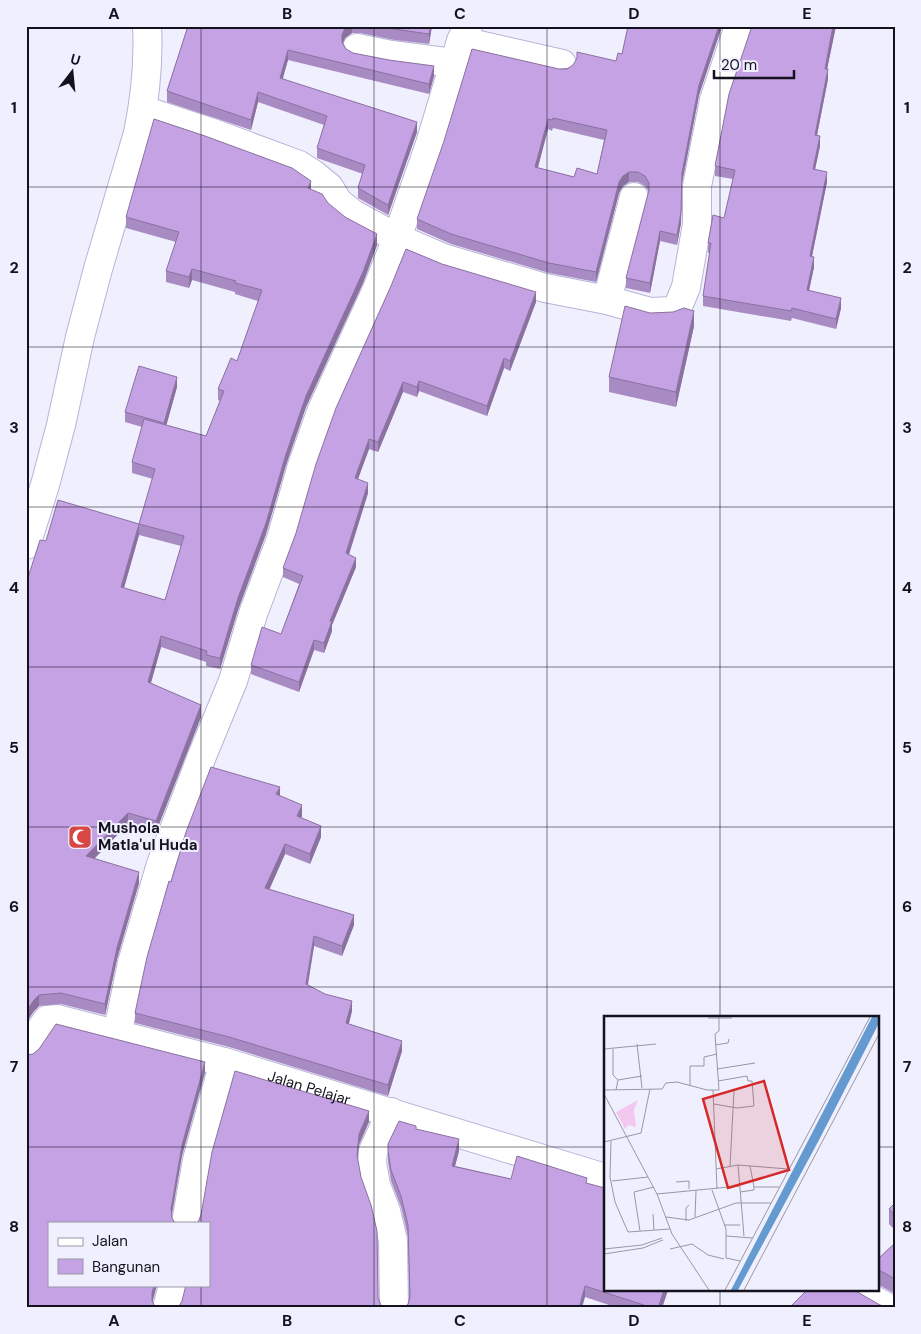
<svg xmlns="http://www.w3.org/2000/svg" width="921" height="1334" viewBox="0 0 921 1334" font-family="'DM Sans',sans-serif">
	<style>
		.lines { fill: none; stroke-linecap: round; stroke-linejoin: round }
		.minor-casing { stroke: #b7b4d7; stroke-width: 30 }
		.minor { stroke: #fff; stroke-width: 28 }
		.wall { fill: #a98bc4; fill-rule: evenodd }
		.shaded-wall { fill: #8a71a0 }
		.building { fill: #c5a2e4; stroke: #8a71a0; fill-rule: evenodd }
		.grid { fill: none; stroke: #13121e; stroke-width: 1; stroke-opacity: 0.55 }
		.labels { text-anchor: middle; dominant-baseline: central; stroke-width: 4; stroke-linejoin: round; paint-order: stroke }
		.poi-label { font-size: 15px; font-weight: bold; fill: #13121e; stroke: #f0effe; text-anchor: start }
		.street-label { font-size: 15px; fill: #13121e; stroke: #f0effe }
		.inset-road { fill: none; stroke: #9897a4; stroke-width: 1 }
		.view { fill: #d62828; fill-opacity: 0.15; stroke: #d62828; stroke-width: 2.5 }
		.inset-edge { fill: none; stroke: #13121e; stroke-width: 2.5 }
		.neatline { fill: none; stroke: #13121e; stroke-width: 2 }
		.grid-label { font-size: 16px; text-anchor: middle; font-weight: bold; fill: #13121e }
	</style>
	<rect width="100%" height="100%" fill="#f0effe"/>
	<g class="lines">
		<!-- minor casing -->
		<g class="minor-casing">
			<g id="minor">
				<path d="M461,41L562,64"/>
				<path d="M357,48L391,55L454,63"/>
				<path d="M143,110L210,132L299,165L313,174L329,187L338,202L353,214L397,238L446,259L545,288L607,300L650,312L672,311L677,309L686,287L697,224V186L714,100L739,26"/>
				<path d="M607,300L634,197"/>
				<path d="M26,545L45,485L61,425L80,337L98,269L138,133C145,98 149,61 147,26"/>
				<path d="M117,1035L132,963L161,864L202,756L233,681L253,614L281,539L301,469L321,412L377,289L397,238L429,147L461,41L468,26"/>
				<path id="s1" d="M26,1051L47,1020L57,1019L224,1062L605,1178"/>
				<path d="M391,1112L373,1151L372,1163L376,1185L386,1211L393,1240L394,1308"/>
				<path d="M186,1223L197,1160L224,1062"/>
				<path d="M856,1290L888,1308"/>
				<path d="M167,1308L173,1285"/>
			</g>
		</g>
		<!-- minor -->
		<use href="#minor" class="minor"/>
	</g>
	<!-- wall -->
	<path class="wall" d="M188,26H432L429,44L394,40L360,33H352L345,38L343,43L346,49L353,53L434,76L429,94L288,60L282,79L417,132L388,215L358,198V188L363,174L317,158V148L324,125L258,102L251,130L167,102V91Z
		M628,26H722L699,95L682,183L681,223L677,245L660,241L650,293L626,288V278L649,192L645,186L638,182H629L623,186L619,193L596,282L549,273L451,244L417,229V219L559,69L616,61L622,54ZM553,128L604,140L597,174L574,177L538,168L548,129L552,131Z
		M752,26H836L827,69L828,79L817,135L820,146L815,169L827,182L812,256L814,267L809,290L841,308L836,329L792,318L791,321L703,306V296L710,253H708V243L724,218L733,179L715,176V166Z
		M311,189L377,245L363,283L306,407L286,465L266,534L238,610L220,669L206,666V662L161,647L151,683L201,717L156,832L128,824L95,858L139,883L117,959L105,1015L61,1004L39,1006L34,1011L26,1023V584L46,541L139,535L124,588L165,600L181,546L139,535V524L153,479L132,473V462L142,427L125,422V412L177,387L166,425L206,436L220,401L218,400V389L237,361L258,301L235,294V292L192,280L189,288L166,282V271L176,242L126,228V217Z
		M442,264L536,302L510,371L504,368L487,416L419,391L417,397L403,392L378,452L369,449L358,479L368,493L349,555L356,567L332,625V631L324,653L314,650L299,692L251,674V665L281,634L299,584L283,577V568Z
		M694,326L676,407L609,392V377Z
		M280,796L302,816L301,818L321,837L310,864L285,854L269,890L354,925L342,956L314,946L308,985L352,1011L349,1024L402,1051L388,1096L229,1047L135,1023V1013L171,882Z
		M416,1129L459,1151L455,1166L511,1179L587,1183L605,1290H668L662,1308H618L585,1297L408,1304L409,1298L408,1237L401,1207L391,1181L388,1162V1151Z
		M895,1203V1230L889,1224V1209Z
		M895,1243V1294L877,1284V1260Z"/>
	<!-- shaded-wall -->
	<path class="shaded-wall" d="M347,26H352V33L345,38L342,45V35L345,28Z
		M431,26H432L429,44V34Z
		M719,26H722L699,95L682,183L681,223L677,245L682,173L699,85Z
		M833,26H836L825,79V69Z
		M288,50V60L280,89V78Z
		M434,66V76L429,94V84Z
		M828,69V79L815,145V135Z
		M258,92V102L251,130V120Z
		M548,119V129L535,177V167Z
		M417,122V132L388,215V205Z
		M820,136V146L813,179V169Z
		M629,172V182L623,186L619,193L596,282V272L619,182L623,176Z
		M827,172V182L810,266V256Z
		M311,181V192L308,188Z
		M660,231V241L650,293V283Z
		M377,234V245L363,283L306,407L286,465L266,534L238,610L220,669V658L238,598L286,454L306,396Z
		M814,257V267L807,300V290Z
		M192,269V280L189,288V277Z
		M536,292V302L510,371V361Z
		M841,298V308L836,329V319Z
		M694,311V326L676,407V392Z
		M504,358V368L487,416V406Z
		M177,377V387L164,434V423Z
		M419,381V391L417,397V387Z
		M403,382V392L378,452V442Z
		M369,439V449L355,487V478Z
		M368,483V493L346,563V553Z
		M139,524V535L121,598V587Z
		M356,558V567L332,625V631L324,653V643L330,621Z
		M161,636V647L148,693V682Z
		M314,640V650L299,692V682Z
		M201,705V717L156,832V821Z
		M280,787V797L276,794Z
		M302,805V816L297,827V816Z
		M128,813V824L86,867V856Z
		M321,826V837L310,864V854Z
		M285,844V854L265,899V888Z
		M139,872V883L117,959L105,1015V1004L117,948Z
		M354,915V925L342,956V946Z
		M314,936V946L306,994V984Z
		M39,995V1006L34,1011L26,1023V1012L34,1000Z
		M352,1001V1011L346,1033V1023Z
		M402,1041V1051L388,1096V1085Z
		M205,1062V1073L182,1156L171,1220V1209L182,1145Z
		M369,1111V1122L359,1145L357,1166V1155L359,1134Z
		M459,1139V1151L452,1177V1166Z
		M154,1285H157L152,1304V1293Z
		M585,1286V1297L582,1308H579Z
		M664,1290H668L662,1308H658Z"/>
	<!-- building -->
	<path class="building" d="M188,26H347L345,28L342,35V42L346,49L353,53L389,60L434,66L429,84L288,50L280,78L417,122L388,205L358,188L365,165L317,148L327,116L258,92L251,120L167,91Z
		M378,26H431L429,34L394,29Z
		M628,26H719L699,85L682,173L681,212L677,235L660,231L650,283L626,278L649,190V183L645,176L638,172H629L623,176L619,182L596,272L549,263L451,234L417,219L444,141L472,49L559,69H567L573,65L577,58V52L616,61L618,53L622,54ZM553,118L607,130L597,174L577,168L574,177L535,167L548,119L552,120Z
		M752,26H833L825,69H828L815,135L820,136L813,169L827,172L810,256L814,257L807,290L841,298L836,319L792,308L791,311L703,296L711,243H708L713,215L724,218L735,170L715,166L729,94Z
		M154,119L205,136L292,168L311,181L308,188L322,194L328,203L345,217L377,234L363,272L306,396L286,454L266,523L238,598L220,658L206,655L207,651L161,636L148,682L201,705L156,821L128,813L86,856L139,872L117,948L105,1004L61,993L39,995L34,1000L26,1012V584L40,540L46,541L58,500L139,524L121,587L165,600L184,536L139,524L155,469L132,462L144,419L206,436L224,391L218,389L231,358L237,361L262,290L235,283L236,281L192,269L189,277L166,271L179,232L126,217Z
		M406,249L442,264L536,292L510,361L504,358L487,406L419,381L417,387L403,382L378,442L369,439L355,478L368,483L346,553L356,558L330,621H332L324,643L314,640L299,682L251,665L262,627L281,634L303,576L283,568L296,533L316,464L336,408L391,286Z
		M625,306L650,313L673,312L684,308L694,311L676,392L609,377Z
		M139,366L177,377L164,423L125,412Z
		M211,767L280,787L276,794L302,805L297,816L321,826L310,854L285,844L265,888L354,915L342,946L314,936L306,984L325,994L352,1001L346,1023L402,1041L388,1085L229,1037L135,1013L147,957L169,881L171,882L186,832Z
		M56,1024L205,1062L182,1145L171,1209L172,1218L175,1223H49V1285H154L152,1293V1301L156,1308H26V1055L33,1054L39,1049Z
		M235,1071L369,1111L359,1134L357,1155L361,1177L371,1205L377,1231L378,1298L381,1305L384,1308H178L182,1301L186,1285H209V1223H197L198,1222L201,1215L212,1152Z
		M399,1121L416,1126V1129L459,1139L452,1166L511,1179L517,1156L587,1178L586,1183L605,1188V1290H664L658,1308H653L585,1286L579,1308H404L408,1304L410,1297L408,1225L401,1196L391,1170L388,1151V1144Z
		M895,1203V1215L889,1209Z
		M895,1243V1279L877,1269V1260Z
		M807,1290H854L880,1305L888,1307L893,1306L895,1308H789Z"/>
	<!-- grid -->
	<path class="grid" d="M201,26V1223M374,26V1308M547,26V1308M720,26V1018M26,187H895M26,347H895M26,507H895M26,667H895M26,827H895M26,987H895M26,1147H605M877,1147H895M201,1285V1308M720,1290V1308"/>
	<!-- icons -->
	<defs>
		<g id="mosque-square" transform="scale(1.25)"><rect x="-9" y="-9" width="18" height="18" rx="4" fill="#d64745" stroke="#f0effe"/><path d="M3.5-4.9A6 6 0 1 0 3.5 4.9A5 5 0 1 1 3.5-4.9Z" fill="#fff"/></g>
	</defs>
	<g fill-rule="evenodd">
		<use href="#mosque-square" x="80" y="837"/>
	</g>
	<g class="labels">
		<!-- poi labels -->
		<g class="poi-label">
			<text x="98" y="828">Mushola<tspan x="98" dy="17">Matla'ul Huda</tspan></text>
		</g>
		<!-- street labels -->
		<g class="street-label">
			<text stroke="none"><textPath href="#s1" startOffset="309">Jalan Pelajar</textPath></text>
		</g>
	</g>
	<!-- overview -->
	<g transform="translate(604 1016)">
		<rect width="275" height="275" fill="#f0effe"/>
		<path d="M34,84L30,94L32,111L24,109L21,113L12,96Z" fill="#f2c8f1"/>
		<path d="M268,1H275V7L215,124L134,274H127Z" fill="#659ad1"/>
		<path class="inset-road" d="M104,2H128M33,28L38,72M111,29L124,27L125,23M0,33L52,28M9,33V59L14,64L12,74M113,53L151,47M14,64L38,60M86,70V50H100V41L113,38M0,74L58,73L62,67L73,66L103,74H115L111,18L115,15V1M109,74L113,173M0,78L53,178L68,218L105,274M110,88L133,92L150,90L148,65H144L143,60L114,65M7,125L6,161L11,186L24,216L66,213M0,126L37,117L46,73M134,149L140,220M126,150L130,75M146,150L150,171M112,153L134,149L184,153M8,165L44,161M72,166L85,165V173M108,174L122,213V242L136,245M136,176L150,174V171H175M53,178L135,170M49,198L50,214M62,201L85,204L132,187H167M91,201L92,175M82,205V192L85,189M120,209H136M36,215L30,176L50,171M122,220L148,222M0,233L38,229L58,222M66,233L88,228L104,239L120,243M0,238L39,232L59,224M121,274L266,1M140,274L275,18"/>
		<path class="view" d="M160,65L185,154L124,172L99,83Z"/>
		<rect width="275" height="275" class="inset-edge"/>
	</g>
	<!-- border -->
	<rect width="921" height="1334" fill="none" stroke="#f0effe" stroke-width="55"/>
	<!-- legend -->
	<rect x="48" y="1222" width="162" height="65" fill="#f0effe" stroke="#9897a4"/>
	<rect x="58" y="1238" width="25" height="8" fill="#ffffff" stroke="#9897a4"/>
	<text x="92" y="1246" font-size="15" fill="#13121e">Jalan</text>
	<rect x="58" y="1259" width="25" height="15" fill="#c5a2e4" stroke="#9897a4"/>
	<text x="92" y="1272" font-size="15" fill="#13121e">Bangunan</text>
	<!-- north arrow -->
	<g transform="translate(72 72) rotate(16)" stroke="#f0effe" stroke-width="4" paint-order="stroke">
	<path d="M0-4L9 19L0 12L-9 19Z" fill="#13121e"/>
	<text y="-8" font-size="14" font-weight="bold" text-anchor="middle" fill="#13121e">U</text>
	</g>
	<!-- scale -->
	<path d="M714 70v8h80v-8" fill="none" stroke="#13121e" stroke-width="2.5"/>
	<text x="721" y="70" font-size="15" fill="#13121e" stroke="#f0effe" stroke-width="4" paint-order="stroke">20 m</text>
	<rect x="28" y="28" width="866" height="1278" class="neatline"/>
	<g class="grid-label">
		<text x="114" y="19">A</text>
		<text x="287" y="19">B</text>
		<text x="460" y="19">C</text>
		<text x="634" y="19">D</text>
		<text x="807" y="19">E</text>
		<text x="14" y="113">1</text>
		<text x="907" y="113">1</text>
		<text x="14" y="273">2</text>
		<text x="907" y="273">2</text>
		<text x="14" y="433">3</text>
		<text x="907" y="433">3</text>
		<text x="14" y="593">4</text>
		<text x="907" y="593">4</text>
		<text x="14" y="753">5</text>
		<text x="907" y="753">5</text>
		<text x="14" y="912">6</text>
		<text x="907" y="912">6</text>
		<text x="14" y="1072">7</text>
		<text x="907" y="1072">7</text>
		<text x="14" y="1232">8</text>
		<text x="907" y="1232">8</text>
		<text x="114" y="1326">A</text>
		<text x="287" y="1326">B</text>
		<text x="460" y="1326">C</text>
		<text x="634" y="1326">D</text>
		<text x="807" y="1326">E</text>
	</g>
</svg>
